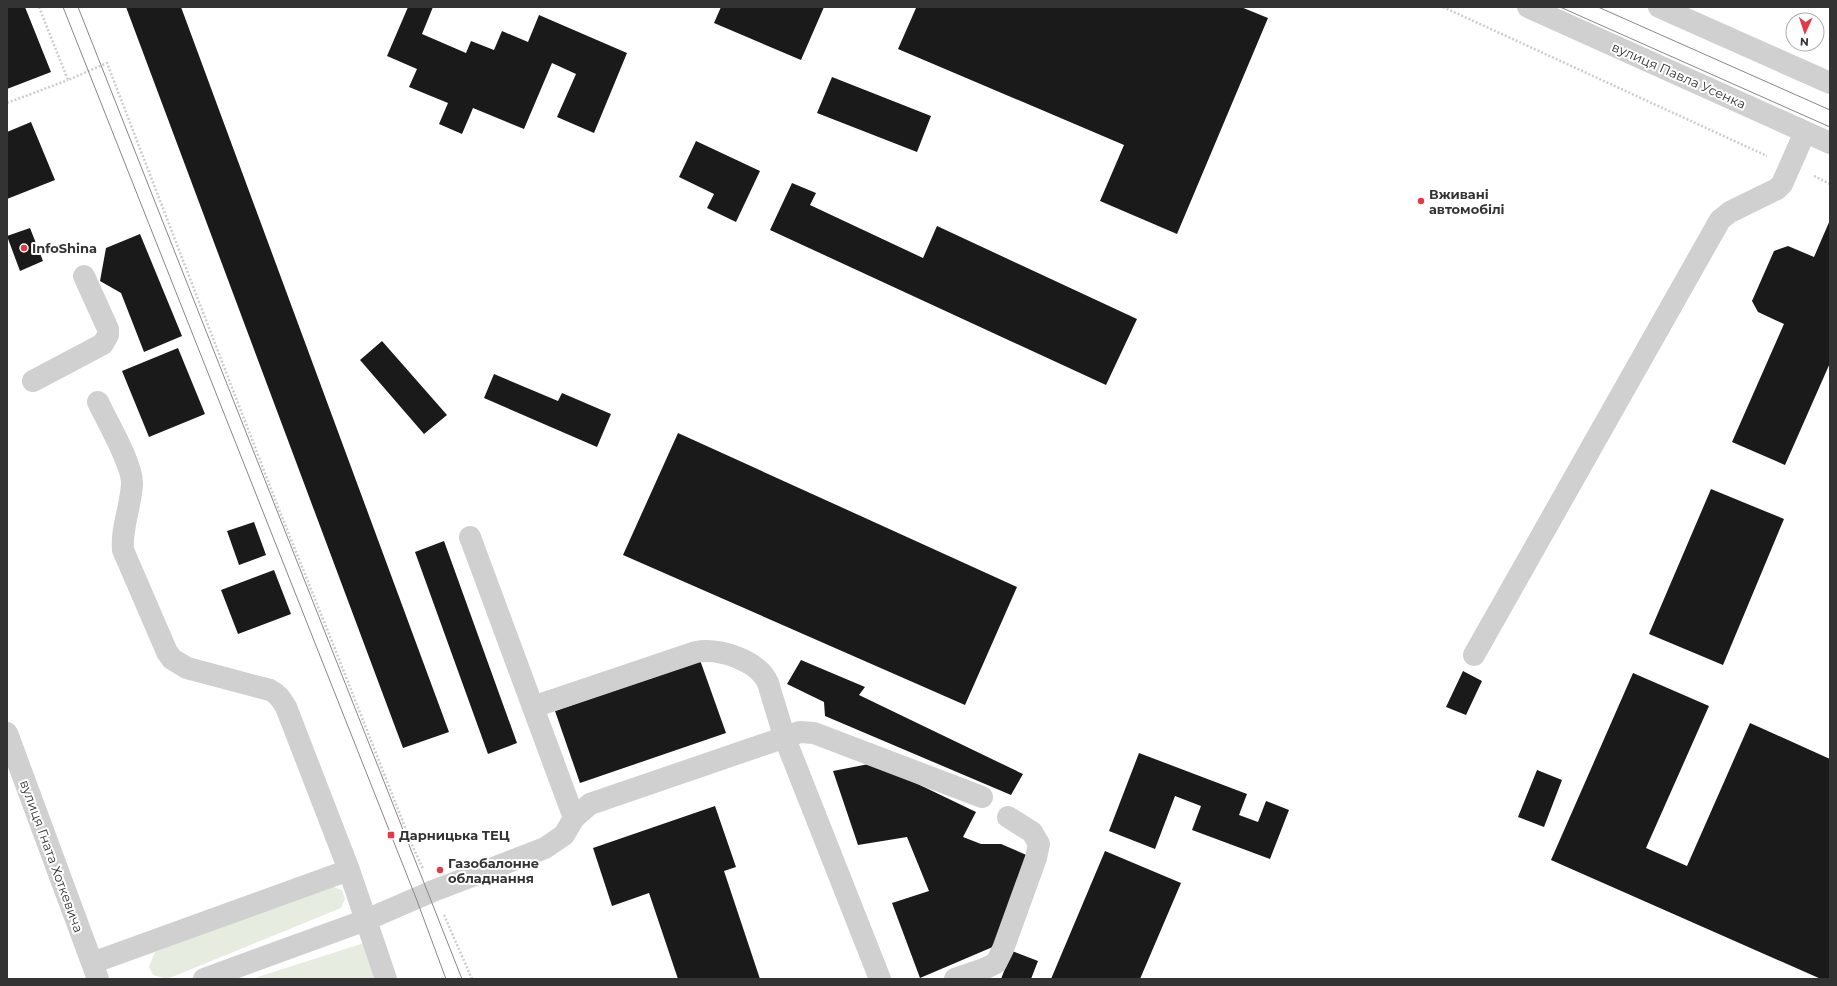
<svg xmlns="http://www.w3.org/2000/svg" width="1837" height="986" viewBox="0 0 1837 986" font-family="Montserrat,sans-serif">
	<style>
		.green { fill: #e6ecdf }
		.building { fill: #1a1a1a }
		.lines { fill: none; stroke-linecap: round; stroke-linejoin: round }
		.path { stroke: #cdcdcd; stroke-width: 2.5; stroke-dasharray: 2 2; stroke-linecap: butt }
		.minor { stroke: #d0d0d0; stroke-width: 22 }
		.tram { stroke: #888; stroke-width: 1 }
		.poi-dot { fill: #e63946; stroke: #fff; stroke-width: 1.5 }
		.labels { text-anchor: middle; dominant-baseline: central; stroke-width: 4; stroke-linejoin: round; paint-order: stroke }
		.street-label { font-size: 13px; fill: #333; stroke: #fff }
		.poi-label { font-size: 13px; font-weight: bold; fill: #333; stroke: #fff; text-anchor: start }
	</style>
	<rect width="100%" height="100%" fill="#fff"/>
	<!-- green -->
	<path class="green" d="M331,886L342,890L345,899L341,908L167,979L153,975L149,967L155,952Z
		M367,942L376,968L374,979H252Z"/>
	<!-- building -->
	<path class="building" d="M7,7H25L51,72L7,89Z
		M126,7H181L449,732L403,748Z
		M408,7H433L422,34L466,53L471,41L494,50L502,31L528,42L539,15L627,53L594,133L557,117L576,74L552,63L524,129L473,108L462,134L439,124L448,103L409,87L417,69L387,56Z
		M721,7H824L801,60L714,23Z
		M913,7H1241L1268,18L1177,234L1100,201L1124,145L898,49L916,8Z
		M832,77L931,116L917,152L817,113Z
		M31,122L55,180L7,199V132Z
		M696,141L760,171L736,222L707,208L714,194L679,177Z
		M792,183L816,193L810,205L923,258L937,226L1137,319L1106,385L770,230Z
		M1830,220V363L1785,465L1732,442L1784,324L1758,312L1752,301L1774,251L1788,246L1814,257Z
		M30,228L43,261L20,271L7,236Z
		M140,234L182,336L144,352L121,293L100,281L106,248Z
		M382,341L447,415L424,434L360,360Z
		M178,348L205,414L149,437L122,371Z
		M494,374L558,401L562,393L611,414L597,447L484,398Z
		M678,433L1017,587L965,705L623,555Z
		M1711,489L1784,519L1723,665L1649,634Z
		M254,522L266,555L239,565L227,531Z
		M444,541L517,743L488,754L415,552Z
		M274,570L291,614L238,634L221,590Z
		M700,660L726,733L580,783L555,711Z
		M801,660L865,687L859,695L1023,774L1011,795L825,716L824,702L787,684Z
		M1463,671L1482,681L1466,715L1446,707Z
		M1633,673L1709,706L1646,848L1687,866L1750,723L1830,759V979H1821L1551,860Z
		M1139,753L1247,794L1239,815L1258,822L1266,801L1289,810L1270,859L1192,830L1201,806L1175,796L1155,849L1109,831Z
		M874,763L976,812L963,837L981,844H1001L1031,857L995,946L920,978L892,903L929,891L907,837L858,845L833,771Z
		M1537,770L1562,780L1544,827L1518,817Z
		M715,806L736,867L724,871L760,979H678L649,893L612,906L593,848Z
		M1105,851L1181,883L1140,979H1051Z
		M1012,951L1038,961L1031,979H1001Z"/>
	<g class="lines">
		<!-- path -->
		<path class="path" d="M39,7L68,80L107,63L278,507L335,649L412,845L423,869
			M1443,7L1767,156
			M7,103L68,80
			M1814,176L1830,184
			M444,915L472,979"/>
		<!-- minor -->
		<path class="minor" d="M1528,7L1830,143
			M1659,7L1830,83
			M33,381L103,344L108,335V329L84,276
			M98,402C107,421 133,465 132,484C131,506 121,528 123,550L167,652L172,659L187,668L270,690C278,694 281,699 286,707L349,870
			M470,537L574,818
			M1474,655L1720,220L1730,212L1777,189L1782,184L1805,132
			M533,707L696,652C719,648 758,660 768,683L784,736L880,979
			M7,733L98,979
			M92,963L349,870L386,979
			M204,979L366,920L433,891L545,848L564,835L574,818L590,804L800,732L814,733L982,797
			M955,979L984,969L996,963L1003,949L1036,858L1039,844L1032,832L1008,817"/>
		<!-- tram -->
		<path class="tram" d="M63,7L416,898L446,979
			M78,7L462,979
			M1560,7L1830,127
			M1598,7L1830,110"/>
	</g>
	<!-- markers -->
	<g class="poi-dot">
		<circle cx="1421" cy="201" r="4"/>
		<circle cx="24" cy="248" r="4"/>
		<rect x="387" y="831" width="8" height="8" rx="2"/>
		<circle cx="440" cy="870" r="4"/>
	</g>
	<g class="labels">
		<!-- street labels -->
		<g class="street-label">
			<text transform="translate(1679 75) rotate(24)">вулиця Павла Усенка</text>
			<text transform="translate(52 856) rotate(70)">вулиця Гната Хоткевича</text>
		</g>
		<!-- poi labels -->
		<g class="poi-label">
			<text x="1429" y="194">Вживані<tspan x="1429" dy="15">автомобілі</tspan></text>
			<text x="32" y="248">InfoShina</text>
			<text x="399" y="835">Дарницька ТЕЦ</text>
			<text x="448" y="863">Газобалонне<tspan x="448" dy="15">обладнання</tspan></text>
		</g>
	</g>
	<!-- border -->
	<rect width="1837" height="986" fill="none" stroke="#333333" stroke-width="16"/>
	<!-- north arrow -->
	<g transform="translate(1805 32) rotate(183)"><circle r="19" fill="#ffffff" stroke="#adadad"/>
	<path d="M0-3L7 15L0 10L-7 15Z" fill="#e63946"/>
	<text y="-6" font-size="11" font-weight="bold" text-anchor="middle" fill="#333333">N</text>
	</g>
</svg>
